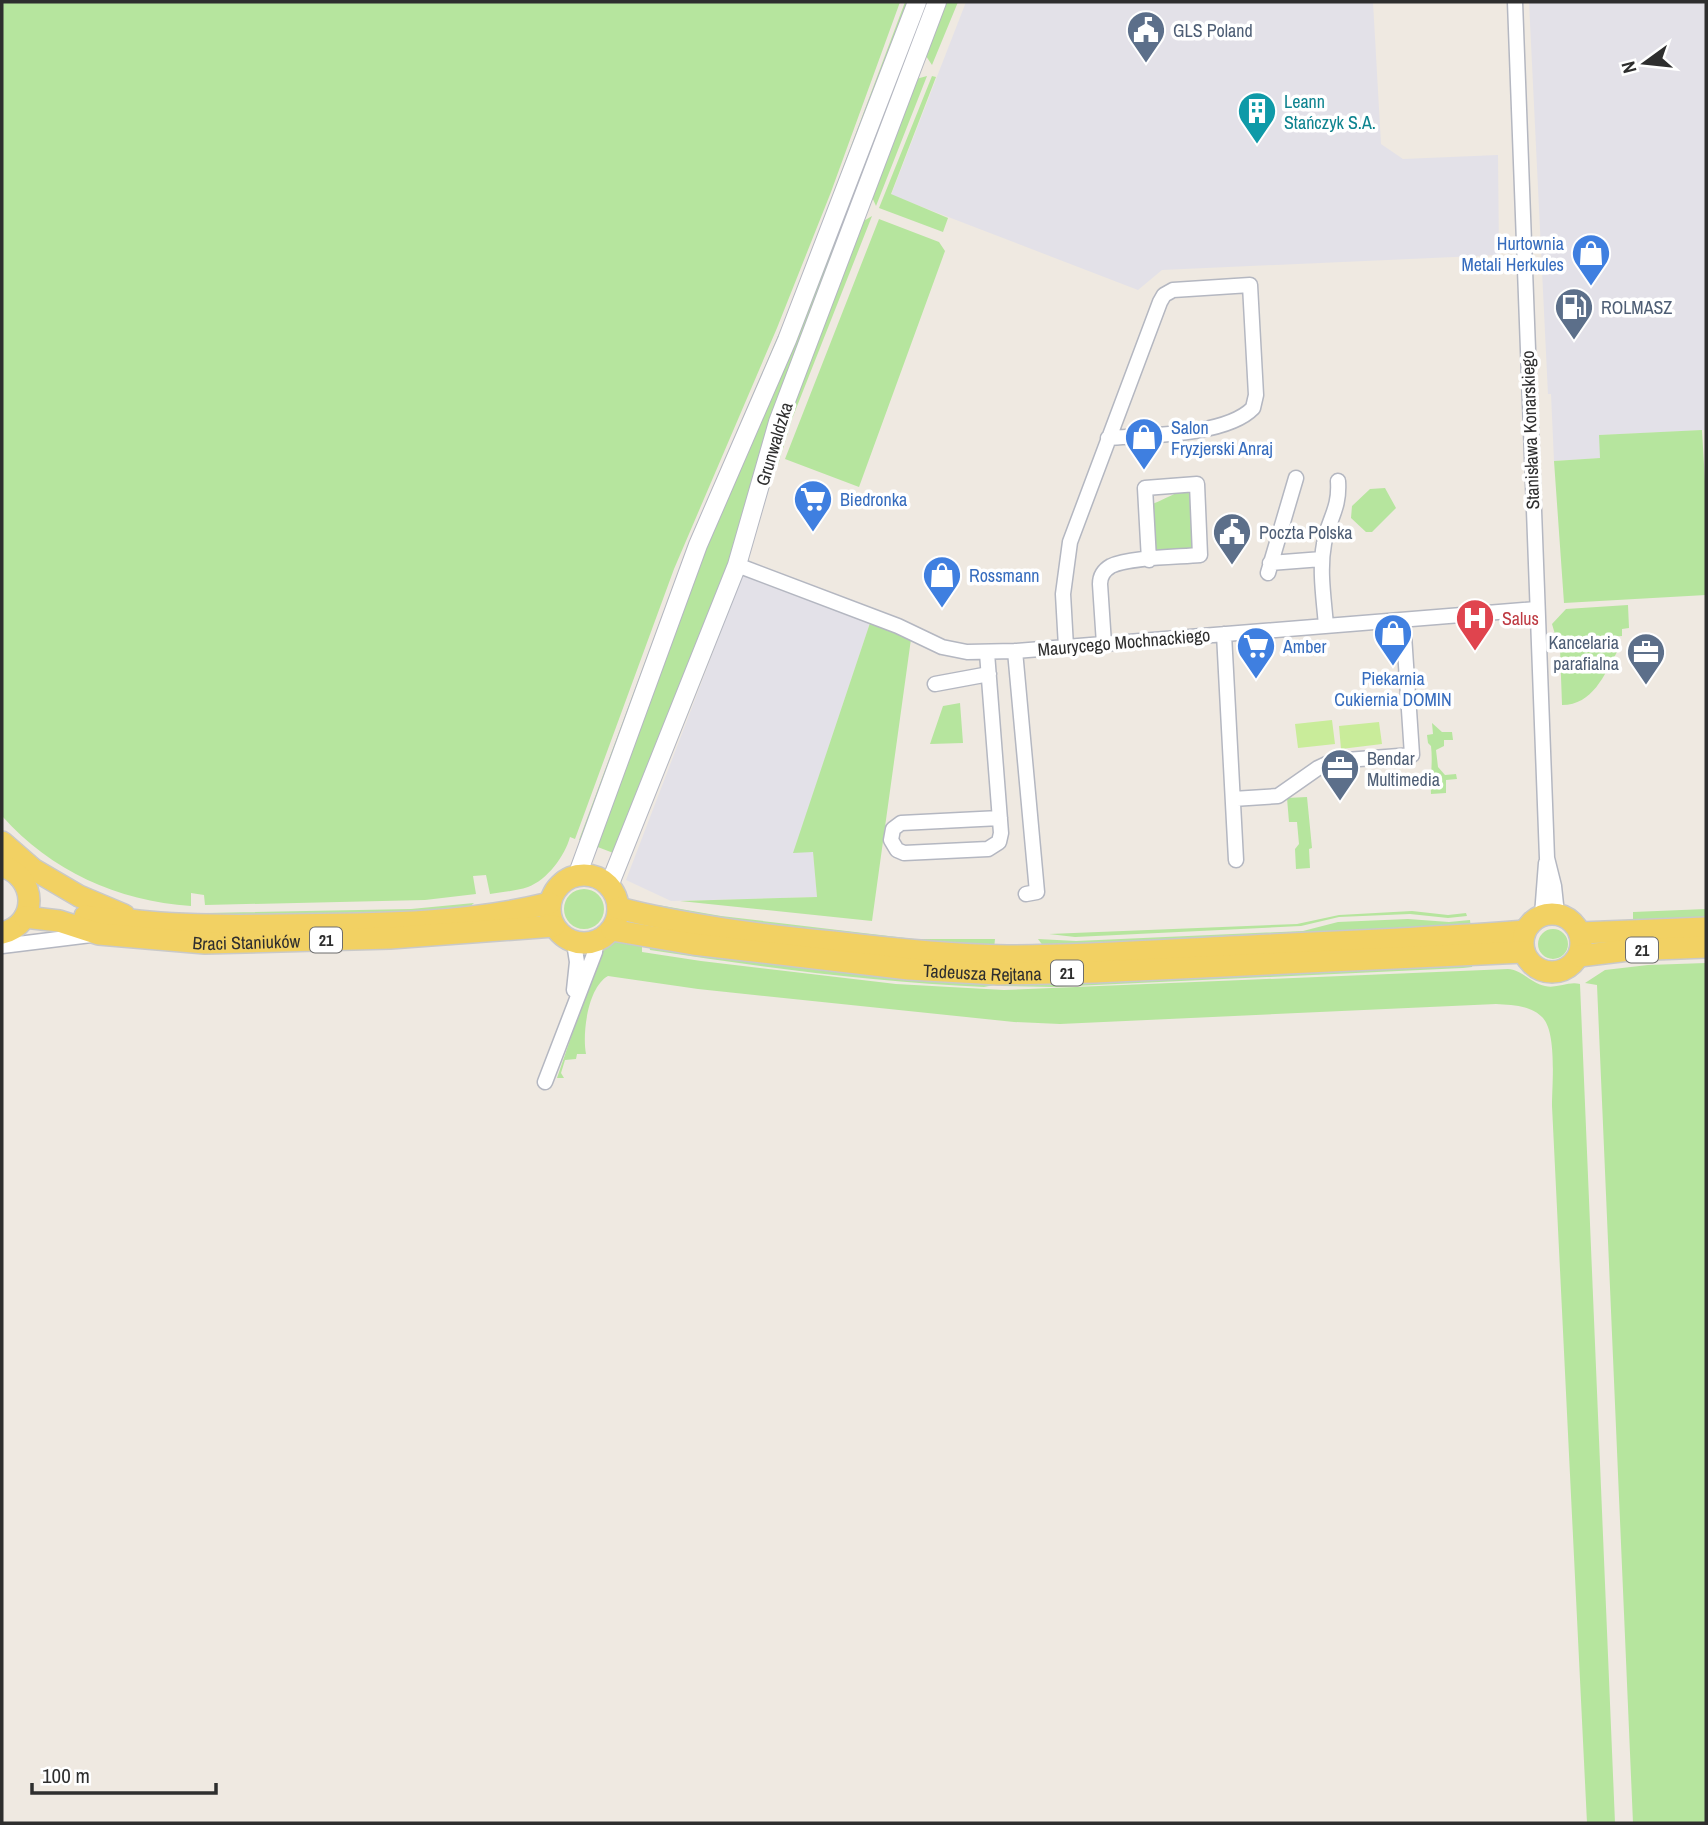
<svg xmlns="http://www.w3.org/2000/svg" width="1708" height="1825" viewBox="0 0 1708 1825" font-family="'Archivo Narrow',sans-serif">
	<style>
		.industrial { fill: #e3e1e8 }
		.green { fill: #b6e59e }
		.pitch { fill: #c9ec9a }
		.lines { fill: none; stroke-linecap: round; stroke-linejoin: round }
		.minor-casing { stroke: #b4b7c1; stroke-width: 17 }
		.tertiary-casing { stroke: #b4b7c1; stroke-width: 20 }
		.primary-casing { stroke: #c9c9c9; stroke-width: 24 }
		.minor { stroke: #fff; stroke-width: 14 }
		.tertiary { stroke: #fff; stroke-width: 18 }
		.primary { stroke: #f2d163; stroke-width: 21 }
		.labels { text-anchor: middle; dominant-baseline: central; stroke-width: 7; stroke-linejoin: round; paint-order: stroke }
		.shield { fill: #fff; stroke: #6d6d6d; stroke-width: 2 }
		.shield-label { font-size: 16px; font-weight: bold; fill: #2e2e2e }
		.service-label { font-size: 18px; fill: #4e5e75; stroke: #fff; text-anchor: start }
		.culture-label { font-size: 18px; fill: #0d838f; stroke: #fff; text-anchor: start }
		.shop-label { font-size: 18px; fill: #366cbe; stroke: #fff; text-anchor: start }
		.street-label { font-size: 18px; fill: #2e2e2e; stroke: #fff }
		.health-label { font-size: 18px; fill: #be3a42; stroke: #fff; text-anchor: start }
	</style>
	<rect width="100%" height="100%" fill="#efe9e1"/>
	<!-- industrial -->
	<path class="industrial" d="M966,2H1373L1381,144L1403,159L1498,155L1499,255L1162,270L1138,290L891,195Z
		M1529,2H1706V430L1600,435V458L1554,461L1551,394H1548Z
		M743,574L871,620L794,852L813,851L817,897L671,901L626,880Z"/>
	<!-- green -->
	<path class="green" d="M2,2H900L831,192L777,328L674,569L575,839L570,837C565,856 547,880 528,887C516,891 502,892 490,894L486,875L473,876L476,894L425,900L205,905L204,895L191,893V906C117,901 51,871 2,816Z
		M905,2H909L809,268L583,841L579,840L689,543L793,301Z
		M924,2H931L735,550L616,854L595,846L685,600Z
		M945,2H958L932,65L926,56Z
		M927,76L876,206L872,197L916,79Z
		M932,76L936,77L891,194L948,218L943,232L879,208Z
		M872,216L792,419L778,465L776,459L785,428L862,222Z
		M879,219L939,242L945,251L859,487L785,459Z
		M1702,430L1706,499V595L1564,603L1554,461L1600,458L1599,435Z
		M1385,488L1396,508L1372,532H1366L1351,518L1352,506L1370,489Z
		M1183,489L1194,497L1195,548L1156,555L1152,504C1154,504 1181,491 1183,489Z
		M1628,605L1629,628L1622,629V636L1557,641L1552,624L1566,609Z
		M871,620L911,639L872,921L680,901L817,897L813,852L793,853Z
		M1618,645L1617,652C1604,675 1593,705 1562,705L1560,648Z
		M960,703L963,743L930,744L943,706Z
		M1432,723L1442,732H1452L1453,740H1444V746L1436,750L1438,767L1445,775L1456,774L1457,779L1446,780V793L1431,794C1430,777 1433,763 1431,746L1428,743L1427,735L1433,734Z
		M1307,797L1312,848L1309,849L1310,868L1296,869L1295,849L1299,844L1297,822H1289L1287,798Z
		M564 909a20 20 0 1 1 40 0a20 20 0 1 1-40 0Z
		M474,903L467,909L215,920L206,913L411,909Z
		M658,905L721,916L914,939H995L994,949L954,948L656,911Z
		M1706,909V921L1633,925V912Z
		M1412,911L1448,915L1466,913L1467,916L1448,918L1410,914L1339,917L1301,926L1075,937L1049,934L1297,924L1339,915Z
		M1408,919L1449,922L1470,920L1471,929L1044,947L1038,939L1076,941L1303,931L1338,922Z
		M1538 944a15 15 0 1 1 30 0a15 15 0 1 1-30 0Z
		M611,940L642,943V952L701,961L896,984L1004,990L1508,969C1522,970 1531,983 1545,986C1557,989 1568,981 1580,984L1615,1823H1587L1552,1106C1552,1085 1557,1034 1543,1018C1531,1005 1512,1005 1496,1004L1060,1024L1014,1022L698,989L608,976C588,987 582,1033 586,1054H577L576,1059L565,1060L561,1073L564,1078H557L602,947Z
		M649,944L994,981V985L984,987C873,982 760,967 650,950Z
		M1473,961L1472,967L1463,968L1052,987L1001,986V981Z
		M1706,963V1823H1633L1597,985L1585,983L1605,970L1648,965Z"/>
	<!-- pitch -->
	<path class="pitch" d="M1332,720L1335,744L1298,748L1295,724Z
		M1379,722L1382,744L1341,749L1339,726Z"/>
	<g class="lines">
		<!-- minor casing -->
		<g class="minor-casing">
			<path id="minor" d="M1515,2L1547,858L1554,886L1557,914
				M1270,563L1322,559
				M737,565L898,626L942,647L967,652L1015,651L1536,609
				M1268,573L1296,478
				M1326,626C1324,599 1319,571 1324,544C1328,519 1340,510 1338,481
				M1224,634L1236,860
				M1104,644L1100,584C1100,576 1104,570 1111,566C1129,557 1179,557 1200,555L1197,484L1145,488L1149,560
				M1066,647L1063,594L1070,542L1160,302L1164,295L1173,290L1250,285L1256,395L1253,408C1226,436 1147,435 1108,438
				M1015,651L1037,892L1026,894
				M987,653L1001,833L999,842L988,849L904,853L897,850L891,840L893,829L901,823L1000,818
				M935,684L989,674
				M1233,799L1278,796L1318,768L1333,761L1412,755L1403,620
				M1542,915L1546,863
				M574,943L577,962L574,990
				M2,946L91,935
				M545,1082L595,952L596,942"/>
		</g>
		<!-- tertiary casing -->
		<g class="tertiary-casing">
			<path id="tertiary" d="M577,876L698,545L787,340L917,2
				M609,886L737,565L778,422L937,2"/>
		</g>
		<!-- primary casing -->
		<g class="primary-casing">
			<g id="primary">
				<path d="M2,842L33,869L79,896L124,915"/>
				<path d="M2,866C37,877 39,924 2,933"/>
				<circle cx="584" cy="909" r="34"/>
				<path d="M618,908C689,926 760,935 833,942C891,949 948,955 1007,956C1081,956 1155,951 1229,947C1328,942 1427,939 1525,931"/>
				<circle cx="1552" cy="943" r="29"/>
				<path d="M85,916C103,920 120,919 138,921C185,926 231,926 278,925C369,924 461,925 550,903"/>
				<path id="s1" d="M25,917L59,921L99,934L205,943L390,938L554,926"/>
				<path id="s2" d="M612,930L693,944L909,969L998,974L1094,972L1524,952"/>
				<path d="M1580,933L1706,928"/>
				<path d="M1579,956L1629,950L1706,947"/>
			</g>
		</g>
		<!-- minor -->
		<use href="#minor" class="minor"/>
		<!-- tertiary -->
		<use href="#tertiary" class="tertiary"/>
		<!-- primary -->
		<use href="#primary" class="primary"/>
	</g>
	<!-- icons -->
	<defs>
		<g id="civic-pin" transform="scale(2.0125)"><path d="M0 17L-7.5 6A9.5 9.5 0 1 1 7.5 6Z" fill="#5c6f8a" stroke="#fff"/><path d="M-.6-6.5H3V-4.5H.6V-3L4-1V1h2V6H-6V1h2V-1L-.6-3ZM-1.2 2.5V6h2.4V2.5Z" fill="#fff"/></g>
		<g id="building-pin" transform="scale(2.0125)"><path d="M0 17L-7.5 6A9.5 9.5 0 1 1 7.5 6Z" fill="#0f9aa8" stroke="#fff"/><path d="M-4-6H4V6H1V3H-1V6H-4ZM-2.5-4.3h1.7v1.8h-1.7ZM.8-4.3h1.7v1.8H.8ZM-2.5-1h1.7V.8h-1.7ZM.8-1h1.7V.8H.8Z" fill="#fff"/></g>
		<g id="shop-pin" transform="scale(2.0125)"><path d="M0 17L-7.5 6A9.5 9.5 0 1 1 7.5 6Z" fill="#3f7fe0" stroke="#fff"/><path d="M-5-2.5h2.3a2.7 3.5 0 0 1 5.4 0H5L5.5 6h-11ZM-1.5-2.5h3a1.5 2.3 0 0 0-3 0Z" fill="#fff"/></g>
		<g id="fuel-pin" transform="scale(2.0125)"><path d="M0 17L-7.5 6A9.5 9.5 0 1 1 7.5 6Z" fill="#5c6f8a" stroke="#fff"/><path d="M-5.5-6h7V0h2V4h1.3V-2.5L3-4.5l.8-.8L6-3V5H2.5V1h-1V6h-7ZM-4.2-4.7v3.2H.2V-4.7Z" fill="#fff"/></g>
		<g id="supermarket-pin" transform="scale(2.0125)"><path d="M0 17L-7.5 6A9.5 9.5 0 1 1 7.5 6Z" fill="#3f7fe0" stroke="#fff"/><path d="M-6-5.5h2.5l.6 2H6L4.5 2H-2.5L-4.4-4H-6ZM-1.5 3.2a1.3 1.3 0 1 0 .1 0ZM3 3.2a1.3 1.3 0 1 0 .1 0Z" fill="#fff"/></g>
		<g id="hospital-pin" transform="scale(2.0125)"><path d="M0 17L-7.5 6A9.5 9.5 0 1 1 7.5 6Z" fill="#e0444e" stroke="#fff"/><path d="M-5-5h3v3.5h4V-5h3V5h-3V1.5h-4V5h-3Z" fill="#fff"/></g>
		<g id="office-pin" transform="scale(2.0125)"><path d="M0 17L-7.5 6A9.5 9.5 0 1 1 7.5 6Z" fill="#5c6f8a" stroke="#fff"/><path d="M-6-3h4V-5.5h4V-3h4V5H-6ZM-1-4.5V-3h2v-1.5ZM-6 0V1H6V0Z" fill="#fff"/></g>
	</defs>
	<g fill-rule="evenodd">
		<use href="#civic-pin" x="1146" y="30"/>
		<use href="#building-pin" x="1257" y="111"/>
		<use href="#shop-pin" x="1591" y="253"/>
		<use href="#fuel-pin" x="1574" y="307"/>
		<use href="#shop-pin" x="1144" y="437"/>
		<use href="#supermarket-pin" x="813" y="499"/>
		<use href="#civic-pin" x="1232" y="532"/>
		<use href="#shop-pin" x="942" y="575"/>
		<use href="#hospital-pin" x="1475" y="618"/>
		<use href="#shop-pin" x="1393" y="633"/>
		<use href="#supermarket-pin" x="1256" y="646"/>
		<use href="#office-pin" x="1646" y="652"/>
		<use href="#office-pin" x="1340" y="768"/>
	</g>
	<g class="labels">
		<!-- shield labels -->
		<g class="shield">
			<rect x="310" y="927.5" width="32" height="25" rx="5"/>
			<rect x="1626" y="937.5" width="32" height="25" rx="5"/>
			<rect x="1051" y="960.5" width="32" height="25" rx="5"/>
		</g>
		<g class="shield-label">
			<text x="326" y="940">21</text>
			<text x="1642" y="950">21</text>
			<text x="1067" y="973">21</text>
		</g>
		<!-- service labels -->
		<g class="service-label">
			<text x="1173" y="30">GLS Poland</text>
			<text x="1601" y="307">ROLMASZ</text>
			<text x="1259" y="532">Poczta Polska</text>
			<text x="1619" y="642" text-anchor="end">Kancelaria<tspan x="1619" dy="21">parafialna</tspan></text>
			<text x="1367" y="758">Bendar<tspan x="1367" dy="21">Multimedia</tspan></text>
		</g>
		<!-- culture labels -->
		<g class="culture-label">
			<text x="1284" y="101">Leann<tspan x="1284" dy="21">Stańczyk S.A.</tspan></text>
		</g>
		<!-- shop labels -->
		<g class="shop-label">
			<text x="1564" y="243" text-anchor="end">Hurtownia<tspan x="1564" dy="21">Metali Herkules</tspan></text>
			<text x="1171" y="427">Salon<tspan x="1171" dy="21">Fryzjerski Anraj</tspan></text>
			<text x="840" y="499">Biedronka</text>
			<text x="969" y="575">Rossmann</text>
			<text x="1283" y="646">Amber</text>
			<text x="1393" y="678" text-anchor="middle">Piekarnia<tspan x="1393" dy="21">Cukiernia DOMIN</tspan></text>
		</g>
		<!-- street labels -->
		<g class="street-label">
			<text transform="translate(1530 430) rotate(-92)">Stanisława Konarskiego</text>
			<text transform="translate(774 444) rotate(-73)">Grunwaldzka</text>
			<text transform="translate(1124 642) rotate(-5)">Maurycego Mochnackiego</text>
			<text stroke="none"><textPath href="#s1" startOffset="224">Braci Staniuków</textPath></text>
			<text stroke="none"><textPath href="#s2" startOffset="373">Tadeusza Rejtana</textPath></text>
		</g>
		<!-- health labels -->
		<g class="health-label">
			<text x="1502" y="618">Salus</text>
		</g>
	</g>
	<!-- border -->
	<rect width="1708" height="1825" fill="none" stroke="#2e2e2e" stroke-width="7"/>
	<!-- north arrow -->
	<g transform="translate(1645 63) rotate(255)" stroke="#ffffff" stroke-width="5" paint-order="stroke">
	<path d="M0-5L12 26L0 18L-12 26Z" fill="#2e2e2e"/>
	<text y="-10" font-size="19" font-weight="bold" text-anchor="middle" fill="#2e2e2e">N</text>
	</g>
	<!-- scale -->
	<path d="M32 1783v10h184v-10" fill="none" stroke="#2e2e2e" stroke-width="3.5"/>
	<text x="42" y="1783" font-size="21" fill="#2e2e2e" stroke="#ffffff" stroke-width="5" paint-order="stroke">100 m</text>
</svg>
